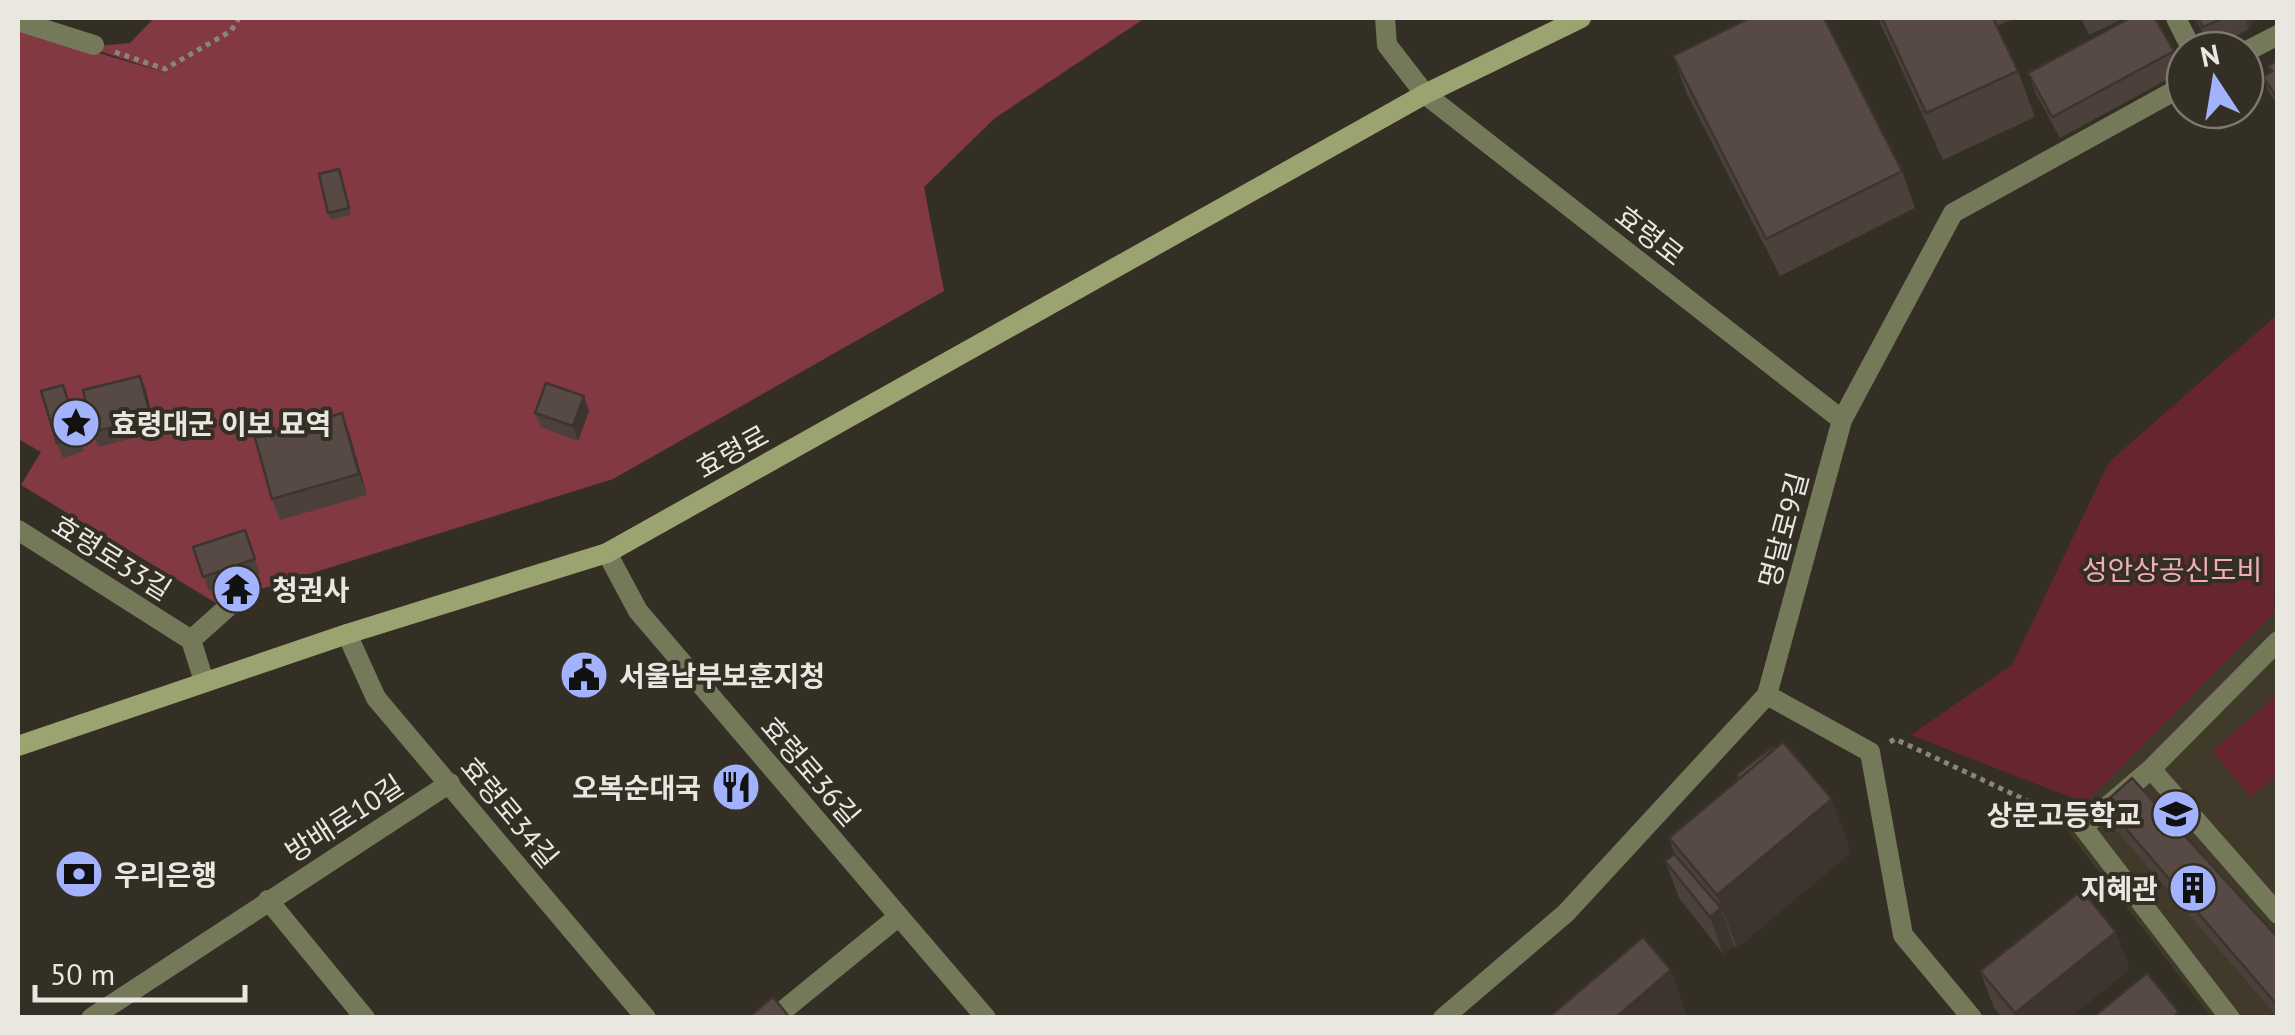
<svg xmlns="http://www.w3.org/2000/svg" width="2295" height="1035" viewBox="0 0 2295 1035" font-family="'PT Sans','Noto Sans KR',sans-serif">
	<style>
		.built { fill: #413929 }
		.green { fill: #67262f }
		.forest { fill: #833942 }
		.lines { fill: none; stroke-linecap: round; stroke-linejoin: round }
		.path { stroke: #89857c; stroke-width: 5; stroke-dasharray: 5 5; stroke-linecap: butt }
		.pedestrian { stroke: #74795a; stroke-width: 20 }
		.minor { stroke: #74795a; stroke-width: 20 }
		.secondary { stroke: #9ba371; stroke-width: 20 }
		.wall { fill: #4b403a }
		.shaded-wall { fill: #3d3430 }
		.building { fill: #574a44; stroke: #3d3430; stroke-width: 2.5 }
		.labels { text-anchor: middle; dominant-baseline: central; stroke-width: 8; stroke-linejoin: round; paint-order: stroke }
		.street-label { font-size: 28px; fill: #eae7e0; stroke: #342f24 }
		.poi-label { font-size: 28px; font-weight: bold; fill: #eae7e0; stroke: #342f24; text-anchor: start }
		.park-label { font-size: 28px; fill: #f1aeb2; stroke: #342f24 }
	</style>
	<rect width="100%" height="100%" fill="#342f24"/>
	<!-- built -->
	<path class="built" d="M2277,606V1017H2211L2063,825Z"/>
	<!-- green -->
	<path class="green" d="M2277,315L2274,613L2085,803L1911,735L2012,665L2109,462Z
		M2277,695V775L2251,797L2212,751Z"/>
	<!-- forest -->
	<path class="forest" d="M154,18H1145L995,118L924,187L944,291L613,479L216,603L21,485L41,452L18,439V29L169,74L87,47L130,43Z"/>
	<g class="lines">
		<!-- path -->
		<path class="path" d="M115,52L165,69L231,31L239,18
			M1890,742L1895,739L2062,817"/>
		<!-- pedestrian -->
		<path class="pedestrian" d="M18,21L94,45
			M191,640L238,598L237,589"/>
		<!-- minor -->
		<path class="minor" d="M1385,18L1387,45L1425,94L1842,420
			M2176,18L2192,50
			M2245,52L2278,35
			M18,530L191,640L204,681
			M607,553L638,611L986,1018
			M347,634L376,698L646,1018
			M2278,641L2151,769L2278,914
			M1767,695L1870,752L1903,935L1972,1018
			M2151,769L2083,827L2230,1018
			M268,900L365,1018
			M91,1018L450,783
			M774,1018L899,916
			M1443,1018L1566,913L1767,695L1842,420L1953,213L2185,85"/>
		<!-- secondary -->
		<path class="secondary" d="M18,746L347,634L607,553L1425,94L1581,18"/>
	</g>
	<!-- wall -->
	<path class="wall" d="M1878,18H2016L1997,26L2018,71L2035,117L1943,160Z
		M2081,18H2125L2089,35Z
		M2195,18H2255L2249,29L2211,49Z
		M2174,51L2181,72L2060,138L2036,94L2028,73Z
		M1673,56L1902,171L1915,208L1780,276L1687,94Z
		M2278,60V105L2268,91L2263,77L2271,72L2268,66Z
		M339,169L351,215L331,220L328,213Z
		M63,385L84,451L63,458L57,443Z
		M146,390L156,432L98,447L93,432Z
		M589,411L578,441L541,427L535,413Z
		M342,413L367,495L280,520L272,499Z
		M245,530L260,574L209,591L193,547Z
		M1736,775L1851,852L1737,948L1734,946L1723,954L1679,898L1665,861L1674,854L1669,838L1738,780Z
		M2104,803L2278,938V1018L2111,824Z
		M2130,969L2069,1018H2002L1994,1008L1980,971Z"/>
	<!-- shaded-wall -->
	<path class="shaded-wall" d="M2245,18H2255L2249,29Z
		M140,376L146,390L156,432L151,418Z
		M584,396L589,411L578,441L573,426Z
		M342,413L350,435L367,495L359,474Z
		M1832,799L1851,852L1737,948L1717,895Z
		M1721,908L1734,946L1723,954L1710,917Z
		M2116,932L2130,969L2069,1018H2016L2015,1013Z
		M1671,970L1688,1018H1615Z"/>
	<!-- building -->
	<path class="building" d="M1750,18H1824L1902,171L1766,239L1673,56Z
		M1882,18H1993L2018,71L1926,113Z
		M2130,18H2155L2174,51L2052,117L2028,73Z
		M2198,18H2223L2203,27Z
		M2278,60V99L2263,77L2272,71L2268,66Z
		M339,169L349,208L328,213L319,174Z
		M140,376L151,418L93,432L83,390Z
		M546,383L584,396L573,426L535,413Z
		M63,385L79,436L57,443L41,391Z
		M342,413L359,474L272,499L255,438Z
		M245,530L255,559L203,577L193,547Z
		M1783,742L1832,799L1717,895L1669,838Z
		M1772,747L1774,749L1739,779L1736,775Z
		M2132,778L2278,938V1006L2104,803Z
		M1674,854L1721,908L1710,917L1665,861Z
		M2082,890L2116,932L2015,1013L1980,971Z
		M1643,937L1671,970L1615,1018H1548Z
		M2147,973L2179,1012L2172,1018H2092Z
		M773,997L790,1018H748Z"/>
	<!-- icons -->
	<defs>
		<g id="sight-disc" transform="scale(2.5)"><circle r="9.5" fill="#a2b2fd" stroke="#342f24"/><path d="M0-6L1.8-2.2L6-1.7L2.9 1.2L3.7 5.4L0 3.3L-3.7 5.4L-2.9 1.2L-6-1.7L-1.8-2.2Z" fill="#111"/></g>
		<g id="temple-disc" transform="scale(2.5)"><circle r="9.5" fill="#a2b2fd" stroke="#342f24"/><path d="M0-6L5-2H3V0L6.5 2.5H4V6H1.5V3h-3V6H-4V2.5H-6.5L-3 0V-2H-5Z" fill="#111"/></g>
		<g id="civic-disc" transform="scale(2.5)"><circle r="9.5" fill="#a2b2fd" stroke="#342f24"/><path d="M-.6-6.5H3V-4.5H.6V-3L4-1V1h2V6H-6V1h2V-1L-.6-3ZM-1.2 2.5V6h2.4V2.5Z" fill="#111"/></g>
		<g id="restaurant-disc" transform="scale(2.5)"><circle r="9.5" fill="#a2b2fd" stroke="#342f24"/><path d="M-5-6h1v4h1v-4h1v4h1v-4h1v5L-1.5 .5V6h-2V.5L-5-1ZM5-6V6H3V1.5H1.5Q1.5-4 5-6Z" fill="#111"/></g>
		<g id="school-disc" transform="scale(2.5)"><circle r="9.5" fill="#a2b2fd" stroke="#342f24"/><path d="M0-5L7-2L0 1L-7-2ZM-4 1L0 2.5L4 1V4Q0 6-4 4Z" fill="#111"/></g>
		<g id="bank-disc" transform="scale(2.5)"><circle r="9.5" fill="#a2b2fd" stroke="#342f24"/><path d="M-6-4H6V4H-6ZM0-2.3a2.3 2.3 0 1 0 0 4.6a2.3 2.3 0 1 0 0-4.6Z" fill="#111"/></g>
		<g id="building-disc" transform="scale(2.5)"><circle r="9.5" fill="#a2b2fd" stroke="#342f24"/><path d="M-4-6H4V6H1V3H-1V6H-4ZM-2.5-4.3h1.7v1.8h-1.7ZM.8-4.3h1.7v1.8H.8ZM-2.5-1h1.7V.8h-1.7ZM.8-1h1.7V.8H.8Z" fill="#111"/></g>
	</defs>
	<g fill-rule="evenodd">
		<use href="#sight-disc" x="76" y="423"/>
		<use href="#temple-disc" x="237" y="589"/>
		<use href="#civic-disc" x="584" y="675"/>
		<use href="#restaurant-disc" x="736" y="787"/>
		<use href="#school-disc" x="2176" y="814"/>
		<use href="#bank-disc" x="79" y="874"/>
		<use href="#building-disc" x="2193" y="888"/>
	</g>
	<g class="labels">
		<!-- street labels -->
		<g class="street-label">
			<text transform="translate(1650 235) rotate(38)">효령로</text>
			<text transform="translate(732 451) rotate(-29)">효령로</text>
			<text transform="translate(1783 530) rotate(-75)">명달로9길</text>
			<text transform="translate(112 557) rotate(32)">효령로33길</text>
			<text transform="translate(811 771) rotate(49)">효령로36길</text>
			<text transform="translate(510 812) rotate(50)">효령로34길</text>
			<text transform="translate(344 818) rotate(-33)">방배로10길</text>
		</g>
		<!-- poi labels -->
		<g class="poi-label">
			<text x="111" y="423">효령대군 이보 묘역</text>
			<text x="272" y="589">청권사</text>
			<text x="619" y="675">서울남부보훈지청</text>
			<text x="701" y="787" text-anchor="end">오복순대국</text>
			<text x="2141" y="814" text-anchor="end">상문고등학교</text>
			<text x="114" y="874">우리은행</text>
			<text x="2158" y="888" text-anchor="end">지혜관</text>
		</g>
		<!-- park labels -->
		<g class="park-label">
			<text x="2172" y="569">성안상공신도비</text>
		</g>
	</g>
	<!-- border -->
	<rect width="2295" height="1035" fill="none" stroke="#eae7e0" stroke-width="40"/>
	<!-- north arrow -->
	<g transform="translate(2215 80) rotate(348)"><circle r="48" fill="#342f24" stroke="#7d796f" stroke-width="2.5"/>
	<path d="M0-8L18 38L0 25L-18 38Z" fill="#a2b2fd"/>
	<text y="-15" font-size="28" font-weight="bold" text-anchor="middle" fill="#eae7e0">N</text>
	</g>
	<!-- scale -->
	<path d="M35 985v15h210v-15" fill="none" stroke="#eae7e0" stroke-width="5"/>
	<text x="50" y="985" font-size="30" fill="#eae7e0" stroke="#342f24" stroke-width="8" paint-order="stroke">50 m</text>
</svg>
